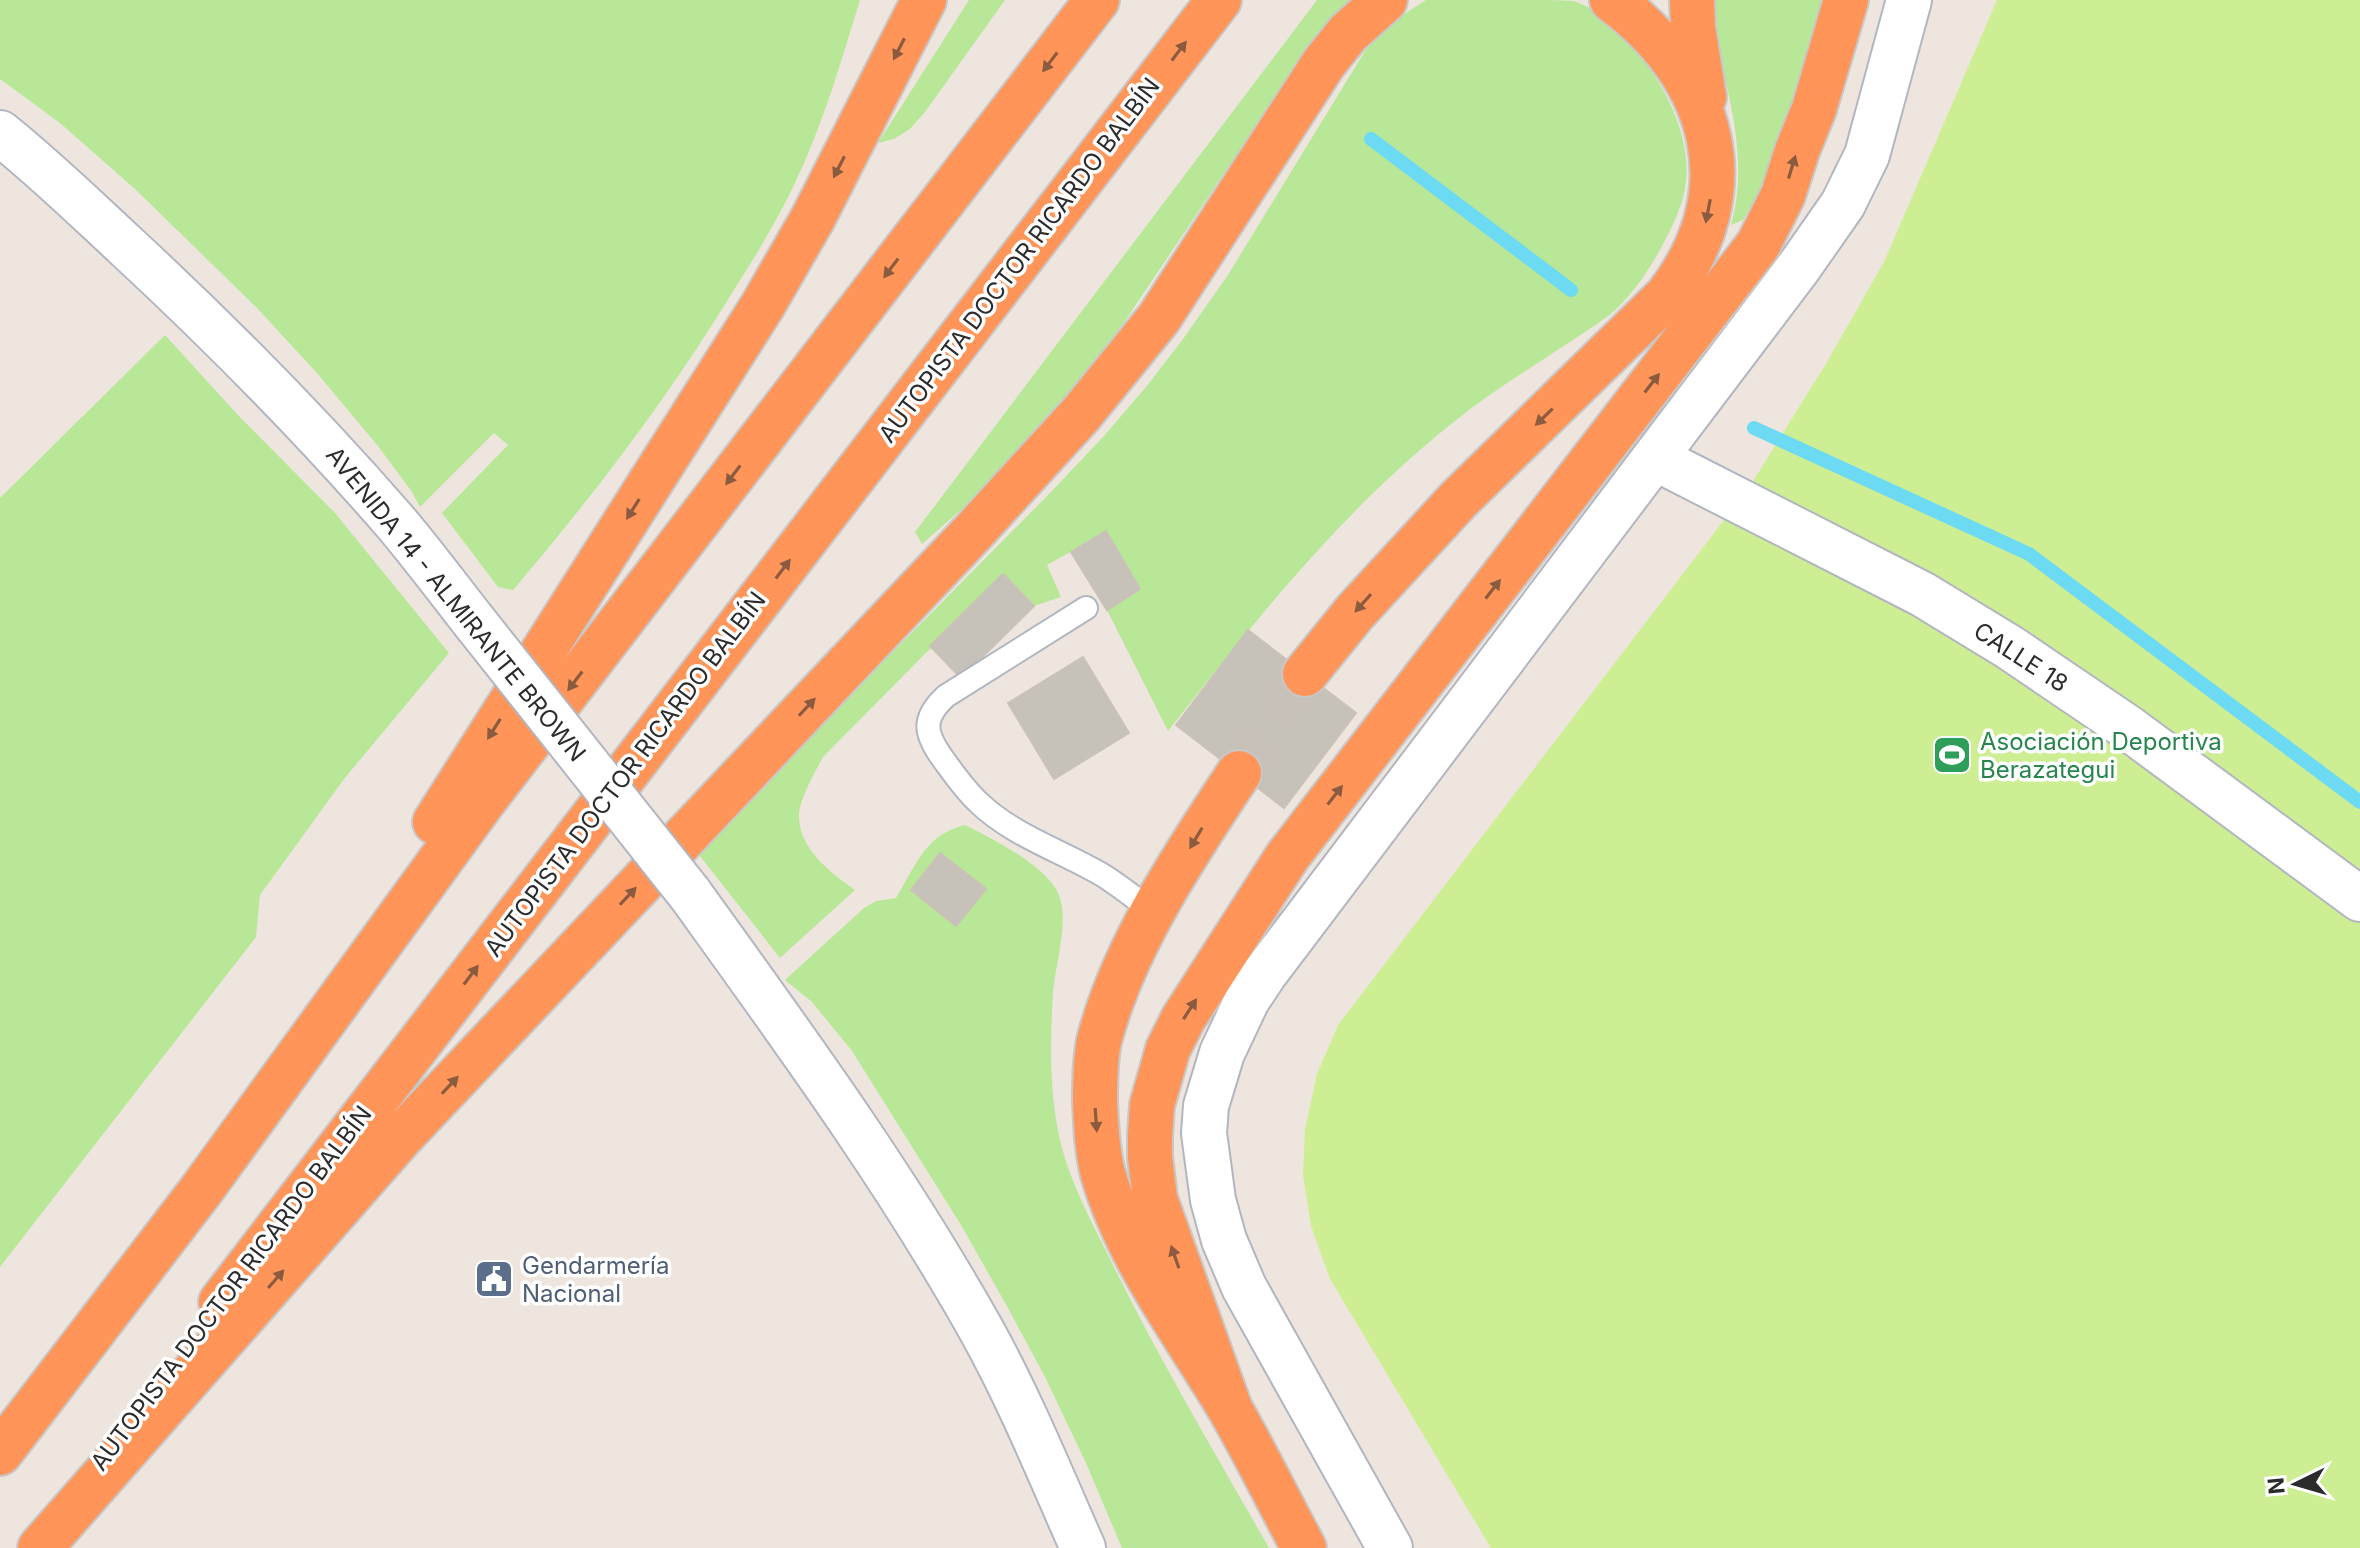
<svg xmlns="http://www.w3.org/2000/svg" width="2360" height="1548" viewBox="0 0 2360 1548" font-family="Inter,sans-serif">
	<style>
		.green { fill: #b9e798 }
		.pitch { fill: #ceee94 }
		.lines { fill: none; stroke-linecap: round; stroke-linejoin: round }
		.stream { stroke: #6ddaf4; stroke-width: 14 }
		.building { fill: #c6c1b9; stroke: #cac2b7; stroke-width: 2 }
		.highway-tunnel { stroke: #c7c1ba; stroke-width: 44; stroke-dasharray: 44 22; stroke-linecap: butt }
		.lane-casing { stroke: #b2b6c0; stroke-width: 26 }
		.secondary-casing { stroke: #b2b6c0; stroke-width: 48 }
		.highway-casing { stroke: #c8c8c8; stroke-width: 48 }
		.lane { stroke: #fff; stroke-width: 22 }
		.secondary { stroke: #fff; stroke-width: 44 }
		.highway { stroke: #ff9558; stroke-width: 44 }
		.secondary-bridge-casing { stroke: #b2b6c0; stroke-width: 48; stroke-linecap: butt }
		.secondary-bridge { stroke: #fff; stroke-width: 44 }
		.oneway { fill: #8b5b40 }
		.labels { text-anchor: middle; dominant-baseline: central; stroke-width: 7; stroke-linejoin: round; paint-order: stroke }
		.street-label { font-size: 24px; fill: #2c2c2c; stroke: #fff }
		.leisure-label { font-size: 24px; fill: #27864d; stroke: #fff; text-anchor: start }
		.service-label { font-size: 24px; fill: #4e5e75; stroke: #fff; text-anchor: start }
	</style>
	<rect width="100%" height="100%" fill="#eee6de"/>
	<!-- green -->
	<path class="green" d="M0,0H860C841,62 823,124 795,183C777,221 755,257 732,293C667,399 594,495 513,590L498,587L442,513L508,445L494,433L420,507L412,492L378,446L316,372L257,308L136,190L60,123L0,79Z
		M969,0H1005L925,112L910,129L894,139L878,143Z
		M1317,0H1353L1329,20L1286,81L1125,321L1069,394L1016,455L962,509L922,544L915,532Z
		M1426,0C1462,0 1499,0 1536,0C1547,0 1562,0 1573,1C1599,8 1622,34 1639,54C1670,93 1698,150 1682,201C1677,217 1670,231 1662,246C1648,272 1633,294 1611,314C1558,352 1500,384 1450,425C1341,512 1254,622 1168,731L1107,610L1140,589L1106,532L1047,565L1061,597L1034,606L1003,575L823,757C815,772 799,800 799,816C799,849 831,873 855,890L780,958L696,851L1050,493L1103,437L1146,387L1183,339L1228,275L1365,51L1387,25Z
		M1704,0H1833L1769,173L1743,220L1731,225C1752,150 1722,72 1704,0Z
		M165,335L237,414L335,513L449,653L344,779L260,895L256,937L0,1267V498Z
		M965,825C991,838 1043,864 1057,891C1071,917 1055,965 1053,993C1050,1043 1049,1095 1061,1144C1071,1185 1092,1222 1111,1261C1159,1359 1215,1453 1269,1548H1122L1086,1463L1045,1377L1008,1308L961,1225L852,1051L812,1002L785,980L864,908L876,901L896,898C915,867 925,834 965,825Z"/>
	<!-- pitch -->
	<path class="pitch" d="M1997,0H2360V1548H1491L1330,1279L1311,1226L1303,1175L1305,1129L1317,1074L1338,1025L1750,486L1827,362L1884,262Z"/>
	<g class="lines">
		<!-- stream -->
		<path class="stream" d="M1371,139L1571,290
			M1754,428L2029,554L2360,802"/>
	</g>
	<!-- building -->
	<path class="building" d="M1106,531L1140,589L1107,610L1071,552Z
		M1003,574L1034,606L961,678L930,646Z
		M1248,630L1356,713L1284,808L1176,725Z
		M1083,657L1129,733L1054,779L1008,703Z
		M940,853L986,889L956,926L911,890Z"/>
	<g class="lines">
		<!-- highway-tunnel -->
		<path class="highway-tunnel" d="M1239,773L1305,674"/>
		<!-- lane casing -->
		<g class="lane-casing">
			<path id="lane" d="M1086,608L946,696C921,719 925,734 943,759C954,774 965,790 978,802C1012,835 1059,850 1099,873C1118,884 1136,899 1153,912"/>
		</g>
		<!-- secondary casing -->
		<g class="secondary-casing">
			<path id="secondary" d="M0,133C44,168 85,208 126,246C221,334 312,426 397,524C423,555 447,587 472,619
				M1655,458L1922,594L2009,647L2127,727L2360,899
				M690,894C793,1037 897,1179 983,1333C1021,1402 1051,1476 1083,1548
				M1390,1548L1244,1287L1224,1240L1213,1200L1204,1133L1206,1106L1222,1053L1247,1000L1265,973L1799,267L1843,204L1867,155L1909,0"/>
		</g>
		<!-- highway casing -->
		<g class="highway-casing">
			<path id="highway" d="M1692,0L1693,27L1704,97
				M1305,674L1355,612L1458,500L1667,296C1748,190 1715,76 1612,0
				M1239,773C1186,853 1123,947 1099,1041C1095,1061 1095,1082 1095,1102C1096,1125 1097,1151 1103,1174C1128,1260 1185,1333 1230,1409C1256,1454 1279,1502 1304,1548
				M435,822L763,305L813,218L924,0
				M221,1302L1219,0
				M1230,1409L1155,1199L1150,1157V1135L1152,1105L1168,1049L1183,1019L1287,857L1758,245L1783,195L1797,151L1814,109L1846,0
				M0,1453L202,1189L482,803L1097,0
				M40,1548L400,1138L976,529L1081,414L1159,318L1324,63L1348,33L1385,0"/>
		</g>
		<!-- lane -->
		<use href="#lane" class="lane"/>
		<!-- secondary -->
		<use href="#secondary" class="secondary"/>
		<!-- highway -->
		<use href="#highway" class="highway"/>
		<!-- secondary-bridge casing -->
		<g class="secondary-bridge-casing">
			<path id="secondary-bridge" d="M472,619L690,894"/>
		</g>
		<!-- secondary-bridge -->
		<use href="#secondary-bridge" class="secondary-bridge"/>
	</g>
	<!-- one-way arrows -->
	<defs><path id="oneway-solid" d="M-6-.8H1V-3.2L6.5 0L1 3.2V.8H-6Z" transform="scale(2)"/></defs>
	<g class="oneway">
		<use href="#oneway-solid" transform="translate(899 49) rotate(117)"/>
		<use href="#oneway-solid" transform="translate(1179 51) rotate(-53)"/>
		<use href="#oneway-solid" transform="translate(1050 62) rotate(127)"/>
		<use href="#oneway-solid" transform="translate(839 167) rotate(117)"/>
		<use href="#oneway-solid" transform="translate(1792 167) rotate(-73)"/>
		<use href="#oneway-solid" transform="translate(1708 211) rotate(101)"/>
		<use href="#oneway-solid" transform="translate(891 268) rotate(127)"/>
		<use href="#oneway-solid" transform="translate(1652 383) rotate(-52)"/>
		<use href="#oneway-solid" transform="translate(1544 417) rotate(136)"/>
		<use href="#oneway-solid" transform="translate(733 475) rotate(127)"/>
		<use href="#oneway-solid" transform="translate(633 509) rotate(122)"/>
		<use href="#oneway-solid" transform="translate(783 569) rotate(-53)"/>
		<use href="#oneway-solid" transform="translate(1493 589) rotate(-52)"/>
		<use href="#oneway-solid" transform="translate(1363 603) rotate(132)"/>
		<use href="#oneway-solid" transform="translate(575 681) rotate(127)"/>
		<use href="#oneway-solid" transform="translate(807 707) rotate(-47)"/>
		<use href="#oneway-solid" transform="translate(494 729) rotate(122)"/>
		<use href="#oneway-solid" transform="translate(1335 795) rotate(-52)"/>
		<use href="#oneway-solid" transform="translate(1196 838) rotate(121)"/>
		<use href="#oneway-solid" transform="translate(628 896) rotate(-47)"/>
		<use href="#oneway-solid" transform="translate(471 975) rotate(-53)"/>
		<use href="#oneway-solid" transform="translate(1190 1009) rotate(-57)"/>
		<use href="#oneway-solid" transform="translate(450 1085) rotate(-47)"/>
		<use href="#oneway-solid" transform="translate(1096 1120) rotate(86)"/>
		<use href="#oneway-solid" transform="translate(1175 1257) rotate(-109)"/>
		<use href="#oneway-solid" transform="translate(276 1279) rotate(-49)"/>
	</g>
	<!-- icons -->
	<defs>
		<g id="stadium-square" transform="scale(2)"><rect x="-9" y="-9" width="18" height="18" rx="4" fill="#2e9e5b" stroke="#fff"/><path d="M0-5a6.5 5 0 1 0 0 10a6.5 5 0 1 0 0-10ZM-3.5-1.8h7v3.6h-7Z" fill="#fff"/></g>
		<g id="civic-square" transform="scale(2)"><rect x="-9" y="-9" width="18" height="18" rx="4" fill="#5c6f8a" stroke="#fff"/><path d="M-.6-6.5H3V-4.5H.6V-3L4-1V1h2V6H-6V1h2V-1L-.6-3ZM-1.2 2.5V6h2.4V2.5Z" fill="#fff"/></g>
	</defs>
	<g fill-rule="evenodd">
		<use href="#stadium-square" x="1952" y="755"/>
		<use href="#civic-square" x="494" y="1279"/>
	</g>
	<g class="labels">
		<!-- street labels -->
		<g class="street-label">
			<text transform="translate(1019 260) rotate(-53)">AUTOPISTA DOCTOR RICARDO BALBÍN</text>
			<text transform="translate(456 604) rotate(51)">AVENIDA 14 - ALMIRANTE BROWN</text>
			<text transform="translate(2021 657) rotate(33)">CALLE 18</text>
			<text transform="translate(625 774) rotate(-53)">AUTOPISTA DOCTOR RICARDO BALBÍN</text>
			<text transform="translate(231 1288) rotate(-53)">AUTOPISTA DOCTOR RICARDO BALBÍN</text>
		</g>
		<!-- leisure labels -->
		<g class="leisure-label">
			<text x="1980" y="741">Asociación Deportiva<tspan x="1980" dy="28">Berazategui</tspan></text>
		</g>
		<!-- service labels -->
		<g class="service-label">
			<text x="522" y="1265">Gendarmería<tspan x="522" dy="28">Nacional</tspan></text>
		</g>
	</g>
	<!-- north arrow -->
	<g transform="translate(2296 1484) rotate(265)" stroke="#ffffff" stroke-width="6" paint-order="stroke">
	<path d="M0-6L14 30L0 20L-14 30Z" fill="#2c2c2c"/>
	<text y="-12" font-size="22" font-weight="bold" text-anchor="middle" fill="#2c2c2c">N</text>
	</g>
</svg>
